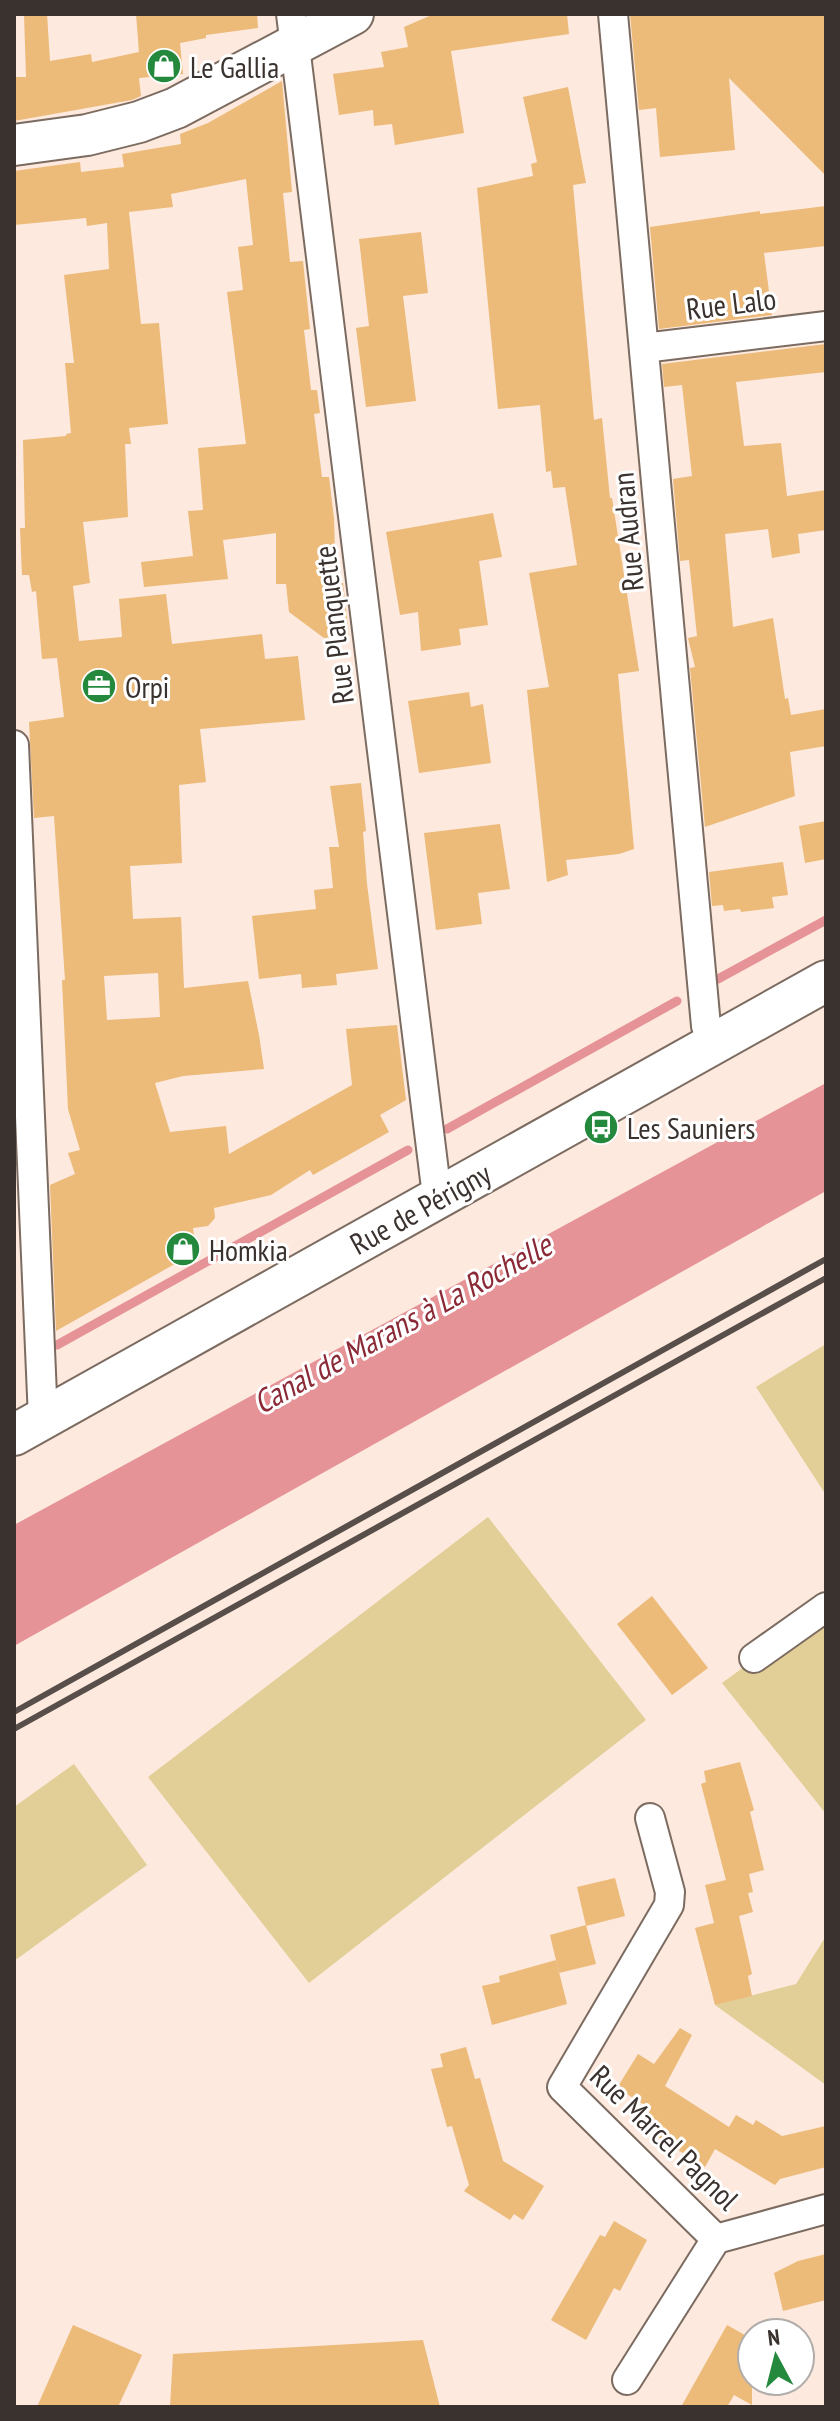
<svg xmlns="http://www.w3.org/2000/svg" width="840" height="2421" viewBox="0 0 840 2421" font-family="'PT Sans Narrow',sans-serif">
	<style>
		.green { fill: #e2cf98 }
		.water { fill: #e59396 }
		.lines { fill: none; stroke-linecap: round; stroke-linejoin: round }
		.stream { stroke: #e59396; stroke-width: 9 }
		.building { fill: #ecba79; fill-rule: evenodd }
		.street-casing { stroke: #7c6b60; stroke-width: 32 }
		.secondary-casing { stroke: #7c6b60; stroke-width: 44 }
		.street { stroke: #fff; stroke-width: 28 }
		.secondary { stroke: #fff; stroke-width: 40 }
		.rail { stroke: #594f4a; stroke-width: 6 }
		.labels { text-anchor: middle; dominant-baseline: central; stroke-width: 6; stroke-linejoin: round; paint-order: stroke }
		.poi-label { font-size: 30px; fill: #3a322e; stroke: #fff; text-anchor: start }
		.street-label { font-size: 30px; fill: #3a322e; stroke: #fff }
		.water-label { font-size: 32px; font-style: italic; fill: #8a2a36; stroke: #fff }
	</style>
	<rect width="100%" height="100%" fill="#fde9dd"/>
	<!-- green -->
	<path class="green" d="M826,1344V1495L756,1387Z
		M488,1517L646,1720L309,1983L148,1777Z
		M826,1607V1814L722,1683Z
		M74,1764L147,1865L14,1961V1807Z
		M826,1936V2085L715,2005L796,1984Z"/>
	<!-- water -->
	<path class="water" d="M826,1083V1191L14,1646V1525Z"/>
	<g class="lines">
		<!-- stream -->
		<path class="stream" d="M718,979L826,920
			M447,1129L677,1001
			M57,1345L408,1150"/>
	</g>
	<!-- building -->
	<path class="building" d="M24,14H47L50,61L91,54L92,62L139,52L136,14H257L258,28L206,35V38L180,43L183,74L139,78L141,96L132,100L14,121V77H26Z
		M434,14H567L569,34L451,51L464,133L395,145L392,124L374,126L373,110L339,115L333,74L384,67L381,52L408,47L404,27Z
		M630,14H826V176L729,78L735,150L660,157L656,108L639,110Z
		M282,81L292,192L283,193L290,262L303,261L310,329L304,330L311,390H317L320,413L314,414L322,477H329L334,518L336,583H343L349,635L324,638L289,612L286,584H276V533L223,540L228,579L144,587L141,562L193,556L188,511L203,510L198,448L246,444L227,292L243,290L238,247L253,245L246,179L171,194L173,207L129,212L141,324L159,323L168,424L129,428L131,444H125L128,517L83,522L90,583L73,586L79,641L122,637L119,599L166,594L172,644L262,634L265,659L298,656L305,720L200,729L206,782L179,785L182,863L130,866L133,919L181,917L184,988L248,981L259,1035L264,1069L183,1076L155,1083L170,1132L226,1126L229,1154L352,1085L346,1029L397,1025L406,1100L380,1115L389,1132L313,1175L310,1170L271,1195L214,1208L215,1218L208,1226L193,1228L196,1252L56,1331L50,1185L75,1174L68,1153L80,1150L68,1109L62,980H65L54,816L34,818L29,722L64,717L57,658L42,659L36,591L32,592L29,575H22L20,528H25L23,440L66,436V434L71,433L65,363H74L64,275L109,269L107,223L87,226L86,218L14,225V171L80,162L81,172L124,167L122,154L181,144L180,134L208,123ZM158,973L160,1017L107,1020L104,976Z
		M568,87L586,183L573,185L594,420L602,418L610,498H612L639,671L618,674L634,849L619,854L566,860L568,875L547,882L527,690L549,687L529,573L577,565L565,487L553,488L551,471L546,472L540,405L498,409L477,188L533,176L531,164L537,162L523,97Z
		M826,206V246L764,253L772,315L659,329L650,227L760,211V214Z
		M421,232L428,293L403,296L416,401L366,407L356,328L369,326L359,239Z
		M826,344V372L736,382L744,446L781,443L787,496L826,490V530L798,534L800,553L772,558L768,529L725,534L733,627L773,618L785,699L788,698L791,715L826,709V746L790,752L795,796L705,827L690,668L695,667L688,638L697,636L689,560L680,561L673,479L692,476L682,385L664,387L662,364Z
		M493,513L502,557L479,561L488,625L459,629L461,645L421,651L418,612L400,615L386,532Z
		M469,692L471,707L483,704L491,763L419,773L408,701Z
		M361,783L366,831L363,832L367,884L378,969L336,974L337,985L302,988L301,974L259,979L252,916L316,909L314,890L333,888L329,847H339L330,786Z
		M826,821V859L805,863L799,826Z
		M500,824L510,889L478,893L482,924L436,930L424,833Z
		M783,862L788,895L772,897L774,908L741,912L740,909L724,911L723,905L712,906L709,872Z
		M652,1596L708,1668L672,1695L617,1624Z
		M740,1762L754,1810L750,1812L764,1870L749,1874L753,1892L748,1893L753,1912L739,1916L752,1974L748,1976L752,1996L715,2005L695,1928L714,1923L705,1885L726,1880L701,1784L706,1782L704,1771Z
		M615,1878L625,1916L586,1926L577,1887Z
		M586,1925L596,1964L559,1973L550,1935Z
		M556,1960L567,2004L492,2025L482,1986L500,1982L499,1976Z
		M680,2028L692,2035L665,2086L729,2127L736,2115L753,2125L756,2120L782,2136L826,2126V2167L780,2179L775,2185L715,2149L705,2167L640,2126L651,2109L617,2088L638,2054L654,2064Z
		M466,2047L475,2079L480,2078L503,2161L544,2186L523,2220L514,2214L510,2220L464,2191L469,2185L452,2126L447,2127L431,2069L443,2067L440,2054Z
		M614,2221L647,2240L620,2291L614,2288L586,2340L551,2320L600,2235L605,2237Z
		M826,2254V2300L783,2311L774,2273L798,2261Z
		M73,2325L142,2355L118,2407H37Z
		M727,2325L752,2339V2405L734,2395L727,2407H681Z
		M423,2340L440,2407H170L173,2354Z"/>
	<g class="lines">
		<!-- street casing -->
		<g class="street-casing">
			<path id="street" d="M291,14L435,1180L441,1197
				M613,14L706,1026L713,1044
				M644,348L826,326
				M14,745L43,1419
				M754,1658L826,1607
				M650,1818L670,1892L669,1905L562,2087L716,2239L826,2209
				M627,2380L716,2239"/>
		</g>
		<!-- secondary casing -->
		<g class="secondary-casing">
			<path id="secondary" d="M14,145L87,135L139,122L176,108L353,14
				M14,1435L826,981"/>
		</g>
		<!-- street -->
		<use href="#street" class="street"/>
		<!-- secondary -->
		<use href="#secondary" class="secondary"/>
		<!-- rail -->
		<path class="rail" d="M14,1712L826,1259
			M14,1729L826,1278"/>
	</g>
	<!-- icons -->
	<defs>
		<g id="shop-disc" transform="scale(1.8)"><circle r="9.5" fill="#25893d" stroke="#fff"/><path d="M-5-2.5h2.3a2.7 3.5 0 0 1 5.4 0H5L5.5 6h-11ZM-1.5-2.5h3a1.5 2.3 0 0 0-3 0Z" fill="#fff"/></g>
		<g id="office-disc" transform="scale(1.8)"><circle r="9.5" fill="#25893d" stroke="#fff"/><path d="M-6-3h4V-5.5h4V-3h4V5H-6ZM-1-4.5V-3h2v-1.5ZM-6 0V1H6V0Z" fill="#fff"/></g>
		<g id="bus-disc" transform="scale(1.8)"><circle r="9.5" fill="#25893d" stroke="#fff"/><path d="M-5-6H5V4H4V6H2V4H-2V6H-4V4H-5ZM-3.5-4V0h7V-4ZM-3.5 1.2v1.5H-2V1.2ZM2 1.2v1.5H3.5V1.2Z" fill="#fff"/></g>
	</defs>
	<g fill-rule="evenodd">
		<use href="#shop-disc" x="164" y="66"/>
		<use href="#office-disc" x="99" y="686"/>
		<use href="#bus-disc" x="601" y="1127"/>
		<use href="#shop-disc" x="183" y="1249"/>
	</g>
	<g class="labels">
		<!-- poi labels -->
		<g class="poi-label">
			<text x="190" y="66">Le Gallia</text>
			<text x="125" y="686">Orpi</text>
			<text x="627" y="1127">Les Sauniers</text>
			<text x="209" y="1249">Homkia</text>
		</g>
		<!-- street labels -->
		<g class="street-label">
			<text transform="translate(731 303) rotate(-7)">Rue Lalo</text>
			<text transform="translate(627 532) rotate(-95)">Rue Audran</text>
			<text transform="translate(333 625) rotate(-97)">Rue Planquette</text>
			<text transform="translate(420 1208) rotate(-29)">Rue de Périgny</text>
			<text transform="translate(665 2137) rotate(44)">Rue Marcel Pagnol</text>
		</g>
		<!-- water labels -->
		<g class="water-label">
			<text transform="translate(402 1323) rotate(-29)">Canal de Marans à La Rochelle</text>
		</g>
	</g>
	<!-- border -->
	<rect width="840" height="2421" fill="none" stroke="#3a322e" stroke-width="32"/>
	<!-- north arrow -->
	<g transform="translate(776 2357) rotate(353)"><circle r="38" fill="#ffffff" stroke="#b0adab" stroke-width="2"/>
	<path d="M0-6L14 30L0 20L-14 30Z" fill="#25893d"/>
	<text y="-12" font-size="22" font-weight="bold" text-anchor="middle" fill="#3a322e">N</text>
	</g>
</svg>
